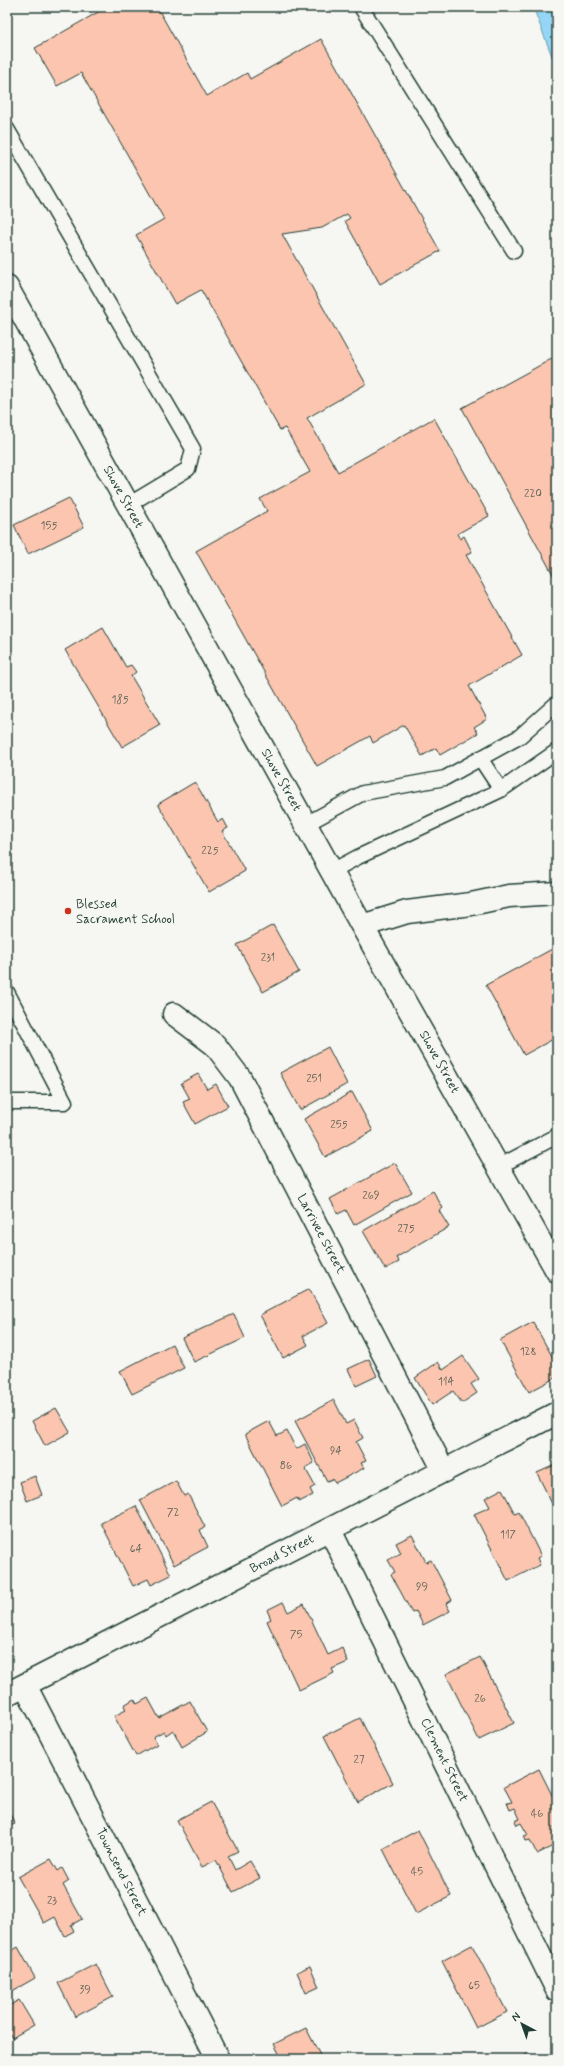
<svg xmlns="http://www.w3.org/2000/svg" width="564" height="2066" viewBox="0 0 564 2066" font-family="Mynerve,sans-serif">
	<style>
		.water { fill: #95d6f7; stroke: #6699a9 }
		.building { fill: #fcc5af; stroke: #1f3d34 }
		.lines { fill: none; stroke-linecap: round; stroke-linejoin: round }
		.lane-casing { stroke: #1f3d34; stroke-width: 17 }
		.street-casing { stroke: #1f3d34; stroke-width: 25 }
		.lane { stroke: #f6f6f2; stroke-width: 14 }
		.street { stroke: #f6f6f2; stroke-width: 22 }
		.poi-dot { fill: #c8321e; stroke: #f6f6f2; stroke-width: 1.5 }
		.labels { text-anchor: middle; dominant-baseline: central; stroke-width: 3.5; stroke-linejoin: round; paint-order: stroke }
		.number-label { font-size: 11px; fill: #565f53 }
		.street-label { font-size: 13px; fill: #1f3d34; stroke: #f6f6f2 }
		.poi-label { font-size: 13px; fill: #1f3d34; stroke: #f6f6f2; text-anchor: start }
	</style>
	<rect width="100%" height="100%" fill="#f6f6f2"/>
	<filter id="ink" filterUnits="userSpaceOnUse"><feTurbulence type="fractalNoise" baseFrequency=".025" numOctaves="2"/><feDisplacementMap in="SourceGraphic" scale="8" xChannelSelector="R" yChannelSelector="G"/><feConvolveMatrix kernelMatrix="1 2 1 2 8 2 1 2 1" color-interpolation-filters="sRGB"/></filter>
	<g filter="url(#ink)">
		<!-- water -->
		<path class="water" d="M533,7H557V69Z"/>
		<!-- building -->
		<path class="building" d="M107,7H157L207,96L247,73L250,79L321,39L440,251L380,284L345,221L350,218L347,214L322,228L282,234L366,384L307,418L338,472L434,418L489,516L457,534L460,539L464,536L472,552L466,555L522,655L469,686L487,719L474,727L478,733L440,755L436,748L422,756L404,725L373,743L370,736L317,766L196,551L267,511L260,499L310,472L285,428L280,430L201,290L175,304L136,235L164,219L81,73L57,86L35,48Z
			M557,356V579L556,580L462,408Z
			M69,498L84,527L28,554L14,525Z
			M103,627L126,667L131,665L136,672L131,676L160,725L122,747L65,650Z
			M195,782L218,822L223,819L228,828L222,831L245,871L209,892L158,804Z
			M273,925L299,972L263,992L237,945Z
			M554,948L557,954V1037L524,1055L486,985Z
			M328,1047L347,1084L300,1110L280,1073Z
			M198,1074L207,1089L216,1084L228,1106L195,1124L183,1102L190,1099L181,1083Z
			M352,1092L373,1131L325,1157L304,1119Z
			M395,1163L412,1192L354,1225L346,1210L338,1214L330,1199Z
			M433,1191L443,1208L439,1211L449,1227L397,1257L399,1262L385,1269L363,1231Z
			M309,1289L328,1323L303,1336L308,1345L283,1358L260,1315Z
			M234,1314L245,1338L194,1362L182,1338Z
			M533,1322L557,1365V1377L529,1392L500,1340Z
			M172,1344L184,1368L132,1394L120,1371Z
			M463,1356L479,1379L471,1384L477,1393L462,1403L453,1391L432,1405L415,1378L438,1362L443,1370Z
			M369,1359L377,1376L356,1386L348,1369Z
			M334,1400L346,1424L354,1420L363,1438L356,1442L366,1461L361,1463L364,1468L335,1483L332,1479L327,1481L295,1421Z
			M56,1408L70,1432L45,1446L32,1421Z
			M269,1421L277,1436L287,1431L296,1449L305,1444L314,1463L305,1468L315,1486L310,1489L313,1495L299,1502L297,1498L282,1506L245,1434Z
			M557,1464V1514L537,1473Z
			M35,1476L42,1495L27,1501L20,1482Z
			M176,1481L184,1496L188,1494L205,1527L200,1530L208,1547L174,1565L140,1500Z
			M502,1489L515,1514L519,1512L541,1556L537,1558L540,1565L508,1581L474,1514L490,1507L485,1498Z
			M136,1506L171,1575L151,1585L148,1579L133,1586L101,1523Z
			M412,1535L426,1562L431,1560L452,1600L446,1604L450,1611L423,1625L416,1611L412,1613L391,1574L395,1572L388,1560L401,1553L396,1543Z
			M283,1602L288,1612L304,1604L328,1655L342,1648L348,1662L332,1669L334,1673L299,1690L267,1621L271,1619L267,1610Z
			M480,1657L514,1723L479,1740L446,1674Z
			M148,1698L159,1718L190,1701L207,1732L182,1747L173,1730L166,1735L164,1731L153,1737L157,1744L136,1756L114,1716L126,1710L124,1705L134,1699L137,1704Z
			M360,1718L393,1783L358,1802L324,1736Z
			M539,1769L557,1805V1844L537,1854L530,1840L526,1841L524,1836L528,1835L521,1823L517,1825L515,1821L520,1819L515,1808L510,1810L507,1803L512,1802L504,1787Z
			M211,1802L238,1851L228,1856L235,1870L250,1861L260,1878L233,1892L216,1860L202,1867L177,1820Z
			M7,1808L15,1824L7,1827Z
			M418,1830L451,1896L416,1914L383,1849Z
			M51,1859L58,1871L62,1868L69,1881L63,1885L82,1919L71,1925L74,1931L65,1936L55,1917L44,1923L18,1877Z
			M472,1945L507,2012L476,2028L442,1961Z
			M18,1947L35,1978L7,1994V1954Z
			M96,1964L113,1997L75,2017L58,1983Z
			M310,1966L319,1987L306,1993L297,1972Z
			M19,2000L34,2025L12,2038L7,2030V2007Z
			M306,2028L322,2059H282L274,2044Z
			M529,2053L533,2059H518Z"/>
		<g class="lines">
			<!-- lane casing -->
			<g class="lane-casing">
				<path id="lane" d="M361,7L514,251
					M7,129L193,449L188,469L128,505
					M480,758L501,790
					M306,824L363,793L445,778L519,737L557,703
					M332,871L358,857L501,790L557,751
					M7,992L65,1102H7
					M498,1167L557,1136"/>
			</g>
			<!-- street casing -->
			<g class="street-casing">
				<path id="street" d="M7,287L362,926L557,1271
					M362,926L407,912L471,904L509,896L557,893
					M174,1014L215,1045L240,1078L444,1471
					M330,1530L557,1990
					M25,1685L218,2059
					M7,1694L557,1413"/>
			</g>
			<!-- lane -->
			<use href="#lane" class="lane"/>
			<!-- street -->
			<use href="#street" class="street"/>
		</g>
	</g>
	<!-- markers -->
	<circle class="poi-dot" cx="68" cy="911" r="4"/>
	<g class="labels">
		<!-- number labels -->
		<g class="number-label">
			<text x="533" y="494">220</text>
			<text x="49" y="526">155</text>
			<text x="120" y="700">185</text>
			<text x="210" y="851">225</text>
			<text x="268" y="958">231</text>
			<text x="314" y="1079">251</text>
			<text x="339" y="1125">255</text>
			<text x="371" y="1196">269</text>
			<text x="406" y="1229">275</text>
			<text x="528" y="1352">128</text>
			<text x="446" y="1382">114</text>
			<text x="336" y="1451">94</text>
			<text x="286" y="1466">86</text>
			<text x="173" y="1513">72</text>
			<text x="508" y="1535">117</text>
			<text x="136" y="1549">64</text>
			<text x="422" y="1587">99</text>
			<text x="296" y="1635">75</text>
			<text x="480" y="1699">26</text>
			<text x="359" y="1760">27</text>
			<text x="537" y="1814">46</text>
			<text x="417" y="1872">45</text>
			<text x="52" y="1901">23</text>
			<text x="474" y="1986">65</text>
			<text x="85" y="1990">39</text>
		</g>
		<!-- street labels -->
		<g class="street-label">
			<text transform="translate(123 497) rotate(61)">Shove Street</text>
			<text transform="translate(281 780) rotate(61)">Shove Street</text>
			<text transform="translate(439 1062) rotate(61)">Shove Street</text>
			<text transform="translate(321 1234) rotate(62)">Larrivee Street</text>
			<text transform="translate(282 1554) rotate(-27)">Broad Street</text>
			<text transform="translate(444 1760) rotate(64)">Clement Street</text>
			<text transform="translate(121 1872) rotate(63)">Townsend Street</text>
		</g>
		<!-- poi labels -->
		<g class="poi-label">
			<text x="76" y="904">Blessed<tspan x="76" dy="15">Sacrament School</tspan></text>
		</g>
	</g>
	<!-- margin -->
	<rect width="564" height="2066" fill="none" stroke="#f6f6f2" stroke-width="24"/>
	<rect x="12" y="12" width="540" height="2042" fill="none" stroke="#1f3d34" stroke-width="1.5" filter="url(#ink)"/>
	<!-- north arrow -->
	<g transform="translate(522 2024) rotate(319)" stroke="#f6f6f2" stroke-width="3" paint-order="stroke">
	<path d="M0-3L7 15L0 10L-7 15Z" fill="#1f3d34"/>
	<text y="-6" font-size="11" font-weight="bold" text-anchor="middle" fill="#1f3d34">N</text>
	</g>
</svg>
